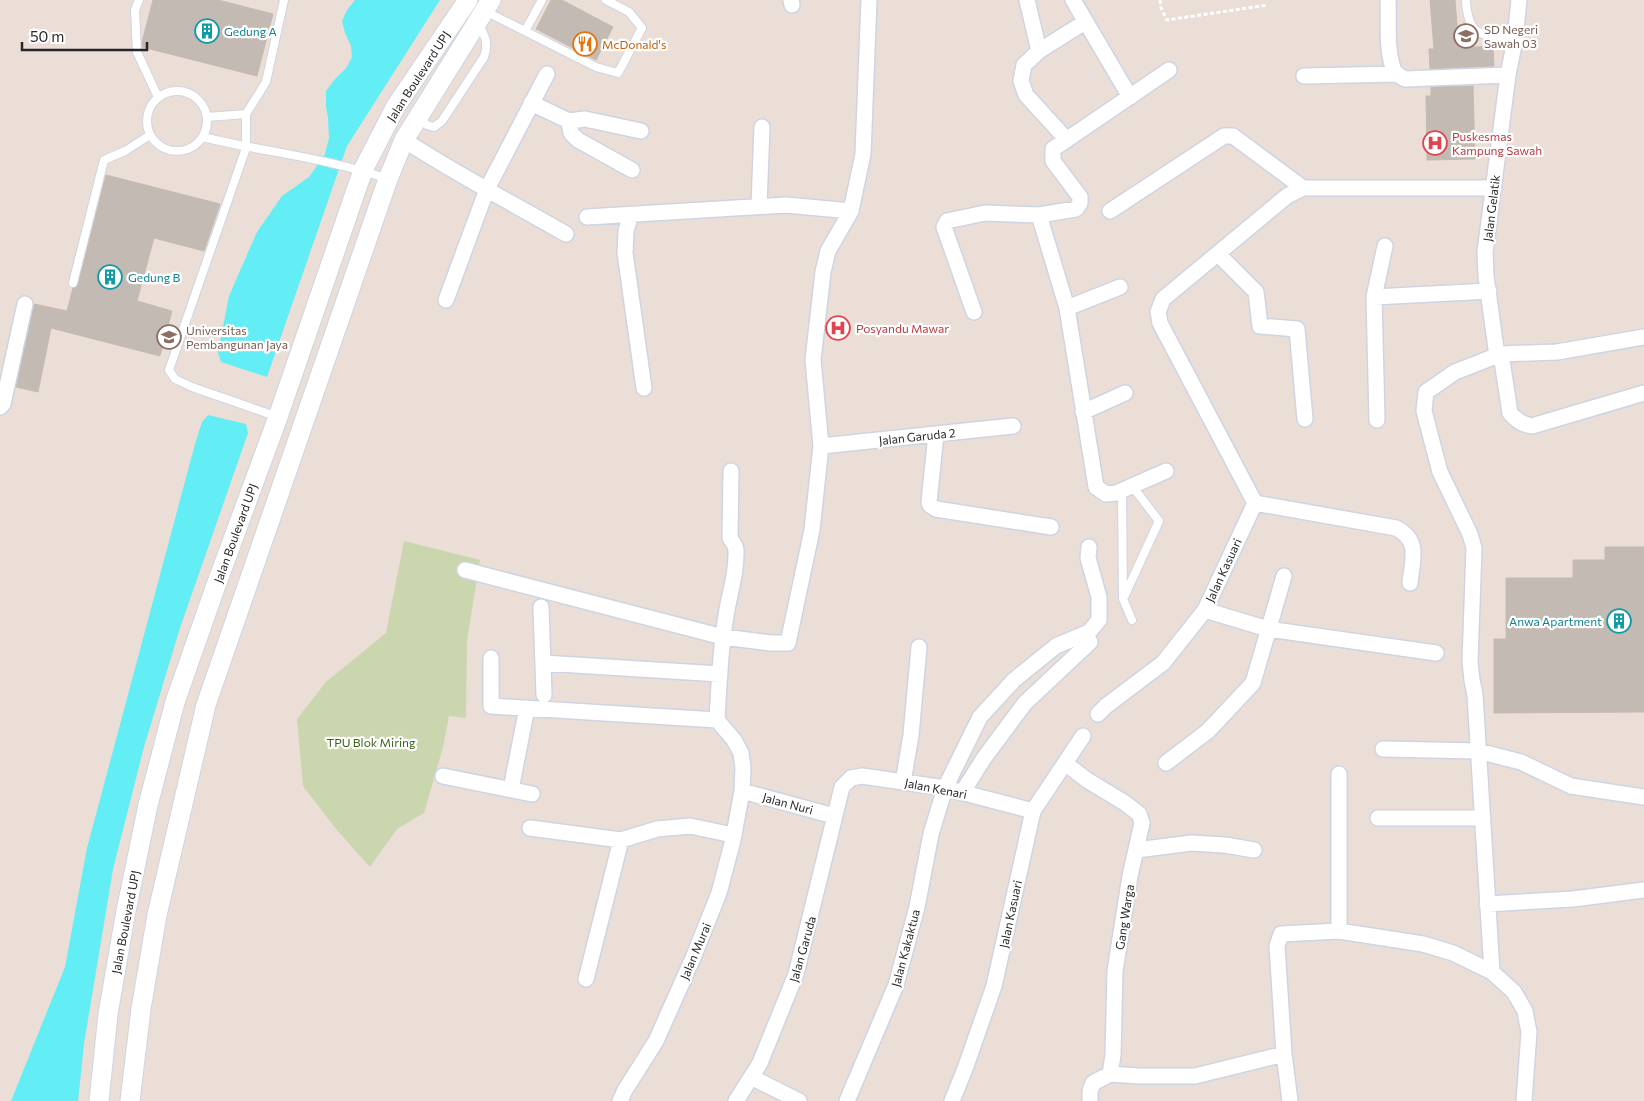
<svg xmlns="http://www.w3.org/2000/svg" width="1644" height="1101" viewBox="0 0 1644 1101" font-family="Commissioner,sans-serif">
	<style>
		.cemetery { fill: #cad6ad }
		.water { fill: #63edf4 }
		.building { fill: #c2bab3; stroke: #c6bab1 }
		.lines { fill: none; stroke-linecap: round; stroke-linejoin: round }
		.service-casing { stroke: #cdd5e2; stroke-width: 10 }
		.minor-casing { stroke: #cdd5e2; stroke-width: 18 }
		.tertiary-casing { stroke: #cdd5e2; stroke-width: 21 }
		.path { stroke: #fff; stroke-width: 3; stroke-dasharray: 4 2.5; stroke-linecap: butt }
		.service { stroke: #fff; stroke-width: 8 }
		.minor { stroke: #fff; stroke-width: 15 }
		.tertiary { stroke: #fff; stroke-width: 19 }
		.labels { text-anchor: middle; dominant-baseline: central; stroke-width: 4.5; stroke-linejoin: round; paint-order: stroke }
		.education-label { font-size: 12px; fill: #785e54; stroke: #fff; text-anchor: start }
		.culture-label { font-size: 12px; fill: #0d838f; stroke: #fff; text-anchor: start }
		.food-label { font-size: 12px; fill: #c56008; stroke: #fff; text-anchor: start }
		.street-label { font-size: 12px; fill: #272727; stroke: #fff }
		.health-label { font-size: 12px; fill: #be3a42; stroke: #fff; text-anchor: start }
		.park-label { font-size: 12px; fill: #376615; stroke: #fff }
	</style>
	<rect width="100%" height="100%" fill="#ebded7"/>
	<!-- cemetery -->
	<path class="cemetery" d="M404,541L480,560L467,640L466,718L449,716L443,747L424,813L397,829L370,867L336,829L303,786L297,719L326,682L386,633Z"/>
	<!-- water -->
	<path class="water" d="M355,0H440L347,146L267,377L221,362L218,352L229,296L257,232L282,196L309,177L325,154L329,138L328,118L326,106V91L335,79L347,67L352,57L351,46L345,33L342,21L347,10Z
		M208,415L246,424L248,433L180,628L144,747L113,869L84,1044L78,1101H11L65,967L87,848L195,444L202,422Z"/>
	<!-- building -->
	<path class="building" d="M153,0H218L273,14L257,76L142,47V42Z
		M551,0H562L613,27L596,60L536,29Z
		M1430,0H1455L1459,48L1493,46L1494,66L1430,69L1429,49H1434Z
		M1473,86L1475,159L1427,160L1426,96H1431V87Z
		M106,175L220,204L204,251L154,238L137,301L172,311L160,356L51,328L38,392L16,387L34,304L67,311L73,288L78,284Z
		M1605,547H1644V712L1494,713V639H1506V578H1573V560H1605Z"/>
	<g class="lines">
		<!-- service casing -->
		<g class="service-casing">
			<path id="service" d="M139,0L135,10L137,52L158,97
				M1466,0C1468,39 1482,34 1515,40
				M485,11L596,67L618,73L642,28L629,12L606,0
				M525,31L542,0
				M147 121a30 30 0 1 1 60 0a30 30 0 1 1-60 0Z
				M246,114V148L169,370L175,379L192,387L278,417
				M207,117L246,114L266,82L284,0
				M419,119L427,125L434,127L442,121L484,57C489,43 485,36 478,23
				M203,137C264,152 328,158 388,179
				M73,283L104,160L125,151L150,135
				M1122,491L1123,599L1132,620
				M1124,597L1159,521L1132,486"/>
		</g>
		<!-- minor casing -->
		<g class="minor-casing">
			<path id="minor" d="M791,0L792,5
				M1027,0L1039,51
				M1073,0L1130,97
				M1388,0C1389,22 1386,47 1393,68C1395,74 1400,76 1405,79L1508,75
				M1304,76L1397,74
				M531,103L569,121L585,119L641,131
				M569,121L571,133L578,140L632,170
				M404,140C456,174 512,203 566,234
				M1067,140L1026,95L1021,81L1024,65L1039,51L1085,22
				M759,206L762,127
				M1110,211L1224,136H1233L1303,188
				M631,214L626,231L625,253L644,388
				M1039,215L1067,308L1096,487L1106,494L1116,493L1166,471
				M587,217L786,205L851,211
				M1218,254L1256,292L1260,326L1297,329L1305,419
				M1374,297L1489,291
				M446,300L487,189L547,74
				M1067,308L1120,287
				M974,312L944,227L947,221L985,213L1039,215L1076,209L1080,203V197L1053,161V149L1169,70
				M1501,354L1510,413C1517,421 1522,424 1532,426L1644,393
				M1497,356L1486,276L1485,252L1508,75L1515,40L1519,0
				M0,407L3,404L25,304
				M1083,412L1125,393
				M1377,420L1374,297L1385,246
				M936,434L929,502L930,505L936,509L1051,527
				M821,446L1013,426
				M1255,503L1160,323L1158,312L1163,299L1287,196L1303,188H1494
				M1255,503L1396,528C1421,541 1412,560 1410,583
				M465,570L723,637L771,643H788L812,530L821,446L813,360L823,272L828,251L851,211L863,154L869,0
				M541,607L544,695
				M1205,610L1268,629L1436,653
				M491,658V706L717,720
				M543,663L720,674
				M1098,714L1106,706L1163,663L1205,610L1255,503
				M1383,749L1478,751L1521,762L1571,786L1644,797
				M1065,763L1087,780L1125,803L1139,814L1142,823L1130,876L1115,971L1113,1055L1110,1074L1093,1083L1090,1091V1101
				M1166,763L1208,731L1253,683L1284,576
				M1339,774V931
				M443,776L532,794
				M903,782L911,735L919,647
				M511,789L527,708
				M742,791L834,816
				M962,793L984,758L1025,703L1090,642
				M1378,818H1483
				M530,828L621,840L657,829L690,826L733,835
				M1137,850L1191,843L1225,845L1254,850
				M1487,904L1573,899L1644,890
				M1492,972L1475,695L1472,680L1470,662L1474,548L1470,534L1440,472L1424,411L1426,392L1455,372L1501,354L1557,352L1644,337
				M586,979L621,840
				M1110,1074L1139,1076H1195L1284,1054
				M751,1077L799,1101
				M620,1101L625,1090L656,1041L693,958L719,893L733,840L742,791L743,768L741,753L734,740L717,720C719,685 720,650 726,616C729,594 737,574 736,551C736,545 733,543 730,538L731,471
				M736,1101L760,1063L796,974L842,787L851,778L862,776L945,788L1033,811
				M847,1101L896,985L917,907L931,834L945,788L980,717L1014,680L1056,646L1089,632L1099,620V597L1088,558L1089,547
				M952,1101L966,1066L994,986L1033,811L1083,736
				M1290,1101L1284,1054L1277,946L1281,934L1339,931L1423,944L1453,953L1492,972L1514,992L1525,1011L1527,1022L1529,1032L1524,1101"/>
		</g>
		<!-- tertiary casing -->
		<g class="tertiary-casing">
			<path id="tertiary" d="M99,1101L108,1014L125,916L148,805L175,702L215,588L278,417L363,170L396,106L468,0
				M130,1101L141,1009L157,915L206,705L388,179L404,140L491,0"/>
		</g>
		<!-- path -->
		<path class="path" d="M1160,0L1161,8L1167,20L1268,5"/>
		<!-- service -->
		<use href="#service" class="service"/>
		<!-- minor -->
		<use href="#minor" class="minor"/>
		<!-- tertiary -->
		<use href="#tertiary" class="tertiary"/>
	</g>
	<!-- icons -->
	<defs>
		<g id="building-ring" transform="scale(1.25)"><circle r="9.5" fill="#fff" stroke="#0f9aa8" stroke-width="1.5"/><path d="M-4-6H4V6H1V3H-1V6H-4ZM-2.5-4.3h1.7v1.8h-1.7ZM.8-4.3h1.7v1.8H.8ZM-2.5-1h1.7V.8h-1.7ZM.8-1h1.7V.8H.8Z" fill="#0f9aa8"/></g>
		<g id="school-ring" transform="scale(1.25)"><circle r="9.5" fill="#fff" stroke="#8d6e63" stroke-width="1.5"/><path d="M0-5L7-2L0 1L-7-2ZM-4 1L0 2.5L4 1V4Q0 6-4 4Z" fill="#8d6e63"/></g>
		<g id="restaurant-ring" transform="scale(1.25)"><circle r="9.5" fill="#fff" stroke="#e8710a" stroke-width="1.5"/><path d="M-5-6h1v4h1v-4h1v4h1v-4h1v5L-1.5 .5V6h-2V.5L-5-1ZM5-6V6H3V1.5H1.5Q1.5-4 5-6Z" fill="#e8710a"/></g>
		<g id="hospital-ring" transform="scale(1.25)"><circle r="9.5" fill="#fff" stroke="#e0444e" stroke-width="1.5"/><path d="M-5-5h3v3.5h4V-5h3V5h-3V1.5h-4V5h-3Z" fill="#e0444e"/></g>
		<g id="university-ring" transform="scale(1.25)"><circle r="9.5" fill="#fff" stroke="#8d6e63" stroke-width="1.5"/><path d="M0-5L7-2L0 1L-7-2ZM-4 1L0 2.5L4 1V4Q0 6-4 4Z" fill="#8d6e63"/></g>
	</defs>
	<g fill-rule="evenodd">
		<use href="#building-ring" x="207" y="31"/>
		<use href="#school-ring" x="1466" y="36"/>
		<use href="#restaurant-ring" x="585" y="44"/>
		<use href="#hospital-ring" x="1435" y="143"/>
		<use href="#building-ring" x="110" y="277"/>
		<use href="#hospital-ring" x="838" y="328"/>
		<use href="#university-ring" x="169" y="337"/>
		<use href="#building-ring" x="1619" y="621"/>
	</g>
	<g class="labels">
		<!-- education labels -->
		<g class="education-label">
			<text x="1484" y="29">SD Negeri<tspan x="1484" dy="14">Sawah 03</tspan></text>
			<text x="186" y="330">Universitas<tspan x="186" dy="14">Pembangunan Jaya</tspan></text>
		</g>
		<!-- culture labels -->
		<g class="culture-label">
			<text x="224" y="31">Gedung A</text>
			<text x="128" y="277">Gedung B</text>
			<text x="1602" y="621" text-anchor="end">Anwa Apartment</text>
		</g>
		<!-- food labels -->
		<g class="food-label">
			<text x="602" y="44">McDonald's</text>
		</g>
		<!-- street labels -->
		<g class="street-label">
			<text transform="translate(418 76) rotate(-57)">Jalan Boulevard UPJ</text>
			<text transform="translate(1491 208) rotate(-83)">Jalan Gelatik</text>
			<text transform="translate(917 436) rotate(-6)">Jalan Garuda 2</text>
			<text transform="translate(235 533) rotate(-70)">Jalan Boulevard UPJ</text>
			<text transform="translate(1223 570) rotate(-65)">Jalan Kasuari</text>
			<text transform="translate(936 788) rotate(11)">Jalan Kenari</text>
			<text transform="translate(788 803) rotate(15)">Jalan Nuri</text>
			<text transform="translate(1010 914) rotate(-78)">Jalan Kasuari</text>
			<text transform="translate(1124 917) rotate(-81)">Gang Warga</text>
			<text transform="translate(125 922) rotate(-79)">Jalan Boulevard UPJ</text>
			<text transform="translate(905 948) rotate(-75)">Jalan Kakaktua</text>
			<text transform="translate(802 949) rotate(-74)">Jalan Garuda</text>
			<text transform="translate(695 951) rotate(-67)">Jalan Murai</text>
		</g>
		<!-- health labels -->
		<g class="health-label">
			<text x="1452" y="136">Puskesmas<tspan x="1452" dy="14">Kampung Sawah</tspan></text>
			<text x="856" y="328">Posyandu Mawar</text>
		</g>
		<!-- park labels -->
		<g class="park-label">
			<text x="371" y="742">TPU Blok Miring</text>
		</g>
	</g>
	<!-- scale -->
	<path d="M22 42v8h125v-8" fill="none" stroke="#272727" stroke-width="2.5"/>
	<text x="30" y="42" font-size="15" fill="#272727" stroke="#ffffff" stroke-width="4" paint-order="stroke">50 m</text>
</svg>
